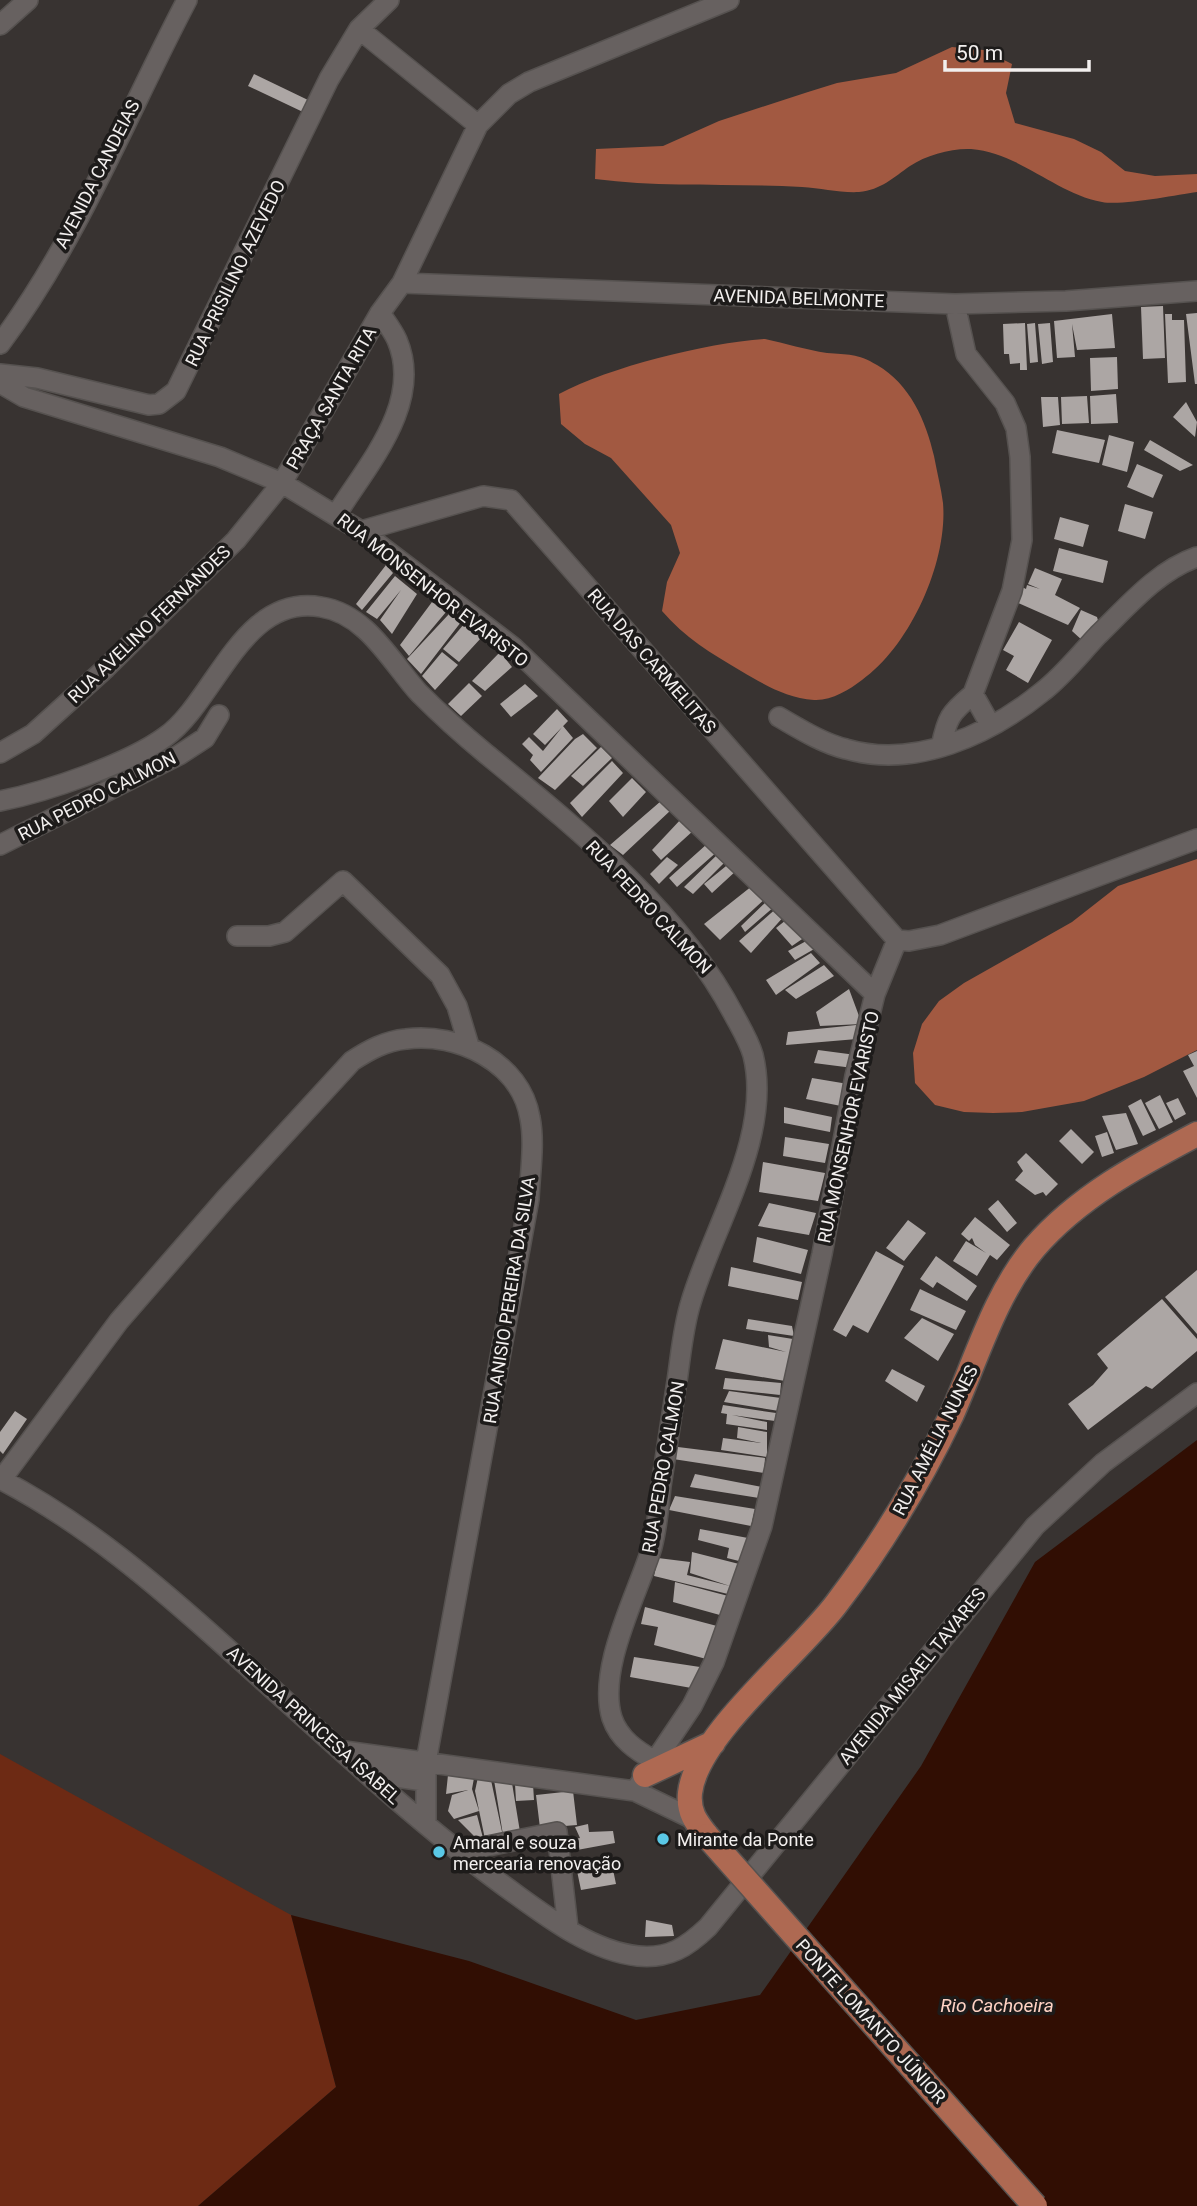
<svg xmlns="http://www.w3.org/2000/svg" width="1197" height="2206" viewBox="0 0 1197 2206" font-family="Roboto,sans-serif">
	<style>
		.green { fill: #6d2a14 }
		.forest { fill: #a25941 }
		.water { fill: #310e03 }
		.building { fill: #aca6a4 }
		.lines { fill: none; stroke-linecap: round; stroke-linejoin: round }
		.minor-casing { stroke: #565250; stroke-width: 22 }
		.major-casing { stroke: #565250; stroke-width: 27 }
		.minor { stroke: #676160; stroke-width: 19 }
		.major { stroke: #ae6952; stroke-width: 24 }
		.major-bridge-casing { stroke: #565250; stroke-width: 27; stroke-linecap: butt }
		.major-bridge { stroke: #ae6952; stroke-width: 24 }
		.poi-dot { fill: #5ac8e6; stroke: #1d1b1a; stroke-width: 2.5 }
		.labels { text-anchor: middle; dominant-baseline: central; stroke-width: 7; stroke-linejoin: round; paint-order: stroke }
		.street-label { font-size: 18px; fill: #f2efee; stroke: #1d1b1a }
		.poi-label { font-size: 18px; fill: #f2efee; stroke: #1d1b1a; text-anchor: start }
		.water-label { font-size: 19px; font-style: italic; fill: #fed2c4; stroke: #1d1b1a }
	</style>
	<rect width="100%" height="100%" fill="#383331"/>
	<!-- green -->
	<path class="green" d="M0,1754L291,1915L336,2087L198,2206H0Z"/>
	<!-- forest -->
	<path class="forest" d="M952,47L984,50L1012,64L1006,93L1015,123L1074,139L1101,152L1125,171L1155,176L1197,174V192C1175,195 1122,206 1102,202C1055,193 1020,153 971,149C952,148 926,155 910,166C894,177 881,190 859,192C840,193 821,188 802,187C732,183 664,188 595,179L596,149L663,146L719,121L808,92L837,83L896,73Z
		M765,339C785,343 806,350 827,353C848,355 857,353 877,365C910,384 926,421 934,456C937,472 941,488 943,503C948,562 910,646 862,680C849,690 831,701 814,700C786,698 765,685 741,671C712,654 684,637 662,611L667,582L680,553L671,525L611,458L585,444L561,424L559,394C610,367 706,343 765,339Z
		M1197,859V1050L1144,1077L1084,1101L1022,1112L993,1113L964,1112L935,1105L915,1083L913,1053L922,1024L939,1001L964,983L1072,922L1118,886Z"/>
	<!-- water -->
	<path class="water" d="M1197,1440V2206H198L336,2087L291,1915L469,1961L636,2020L760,1995L921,1766L1035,1562Z"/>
	<!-- building -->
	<path class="building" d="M254,74L308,100L303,112L248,86Z
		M1163,306L1165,358L1143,359L1141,307Z
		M1197,313V384H1195L1186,314Z
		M1112,314L1115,348L1077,350L1072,324L1075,357L1057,358L1054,321Z
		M1165,314H1172V320H1184L1186,382L1168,383Z
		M1025,323L1027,370H1020V363L1010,364L1009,354H1004L1003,324Z
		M1035,323L1038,362L1030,363L1027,324Z
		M1050,323L1053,362L1042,364L1038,324Z
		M1117,357L1118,389L1091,391L1090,358Z
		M1116,394L1118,423L1091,424L1090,396Z
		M1087,396L1089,423L1062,424L1061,397Z
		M1041,397H1058L1060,425L1043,427Z
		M1186,402L1197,422L1195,437L1173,417Z
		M1057,430L1105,440L1099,463L1052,453Z
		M1109,435L1134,442L1127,472L1102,465Z
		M1150,440L1193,465L1180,471L1144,450Z
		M1137,464L1163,475L1153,498L1127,487Z
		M1125,504L1153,512L1145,539L1118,531Z
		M1060,517L1089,525L1083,547L1054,539Z
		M1059,548L1108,561L1103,583L1053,571Z
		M386,565L393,573L362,610L356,604Z
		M1035,568L1062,579L1055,595L1080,608L1068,625L1016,602L1022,587L1026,589L1027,585L1040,589L1028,584Z
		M395,576L417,594L392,634L380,620L401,590L377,619L366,612Z
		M432,602L446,612L409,656L400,645Z
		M1081,610L1097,617L1099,624L1083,641L1072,631Z
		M449,614L461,622L421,674L407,659Z
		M1019,622L1052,640L1028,683L1006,670L1014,656L1003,650Z
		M464,624L481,638L459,662L443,649Z
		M442,652L458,665L435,690L422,676Z
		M500,652L512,667L485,691L472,681Z
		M469,683L482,696L461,716L448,704Z
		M525,684L538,696L511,717L500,704Z
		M557,709L568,721L545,745L533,734Z
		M563,726L573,738L541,772L530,760L533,755L522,744L529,737L543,751Z
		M583,734L597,748L555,790L538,778L575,739Z
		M601,747L612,758L583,786L571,776Z
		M612,761L623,773L582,817L570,803Z
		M632,778L646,792L623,817L609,801Z
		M661,801L671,810L623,855L610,845Z
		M682,818L694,830L661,860L652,850Z
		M707,844L719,850L677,887L669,878Z
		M720,852L729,858L693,894L684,887Z
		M667,857L678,865L659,884L650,874Z
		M731,862L737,870L712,893L704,884Z
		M752,886L766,898L720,940L704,924Z
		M768,900L775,906L745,932L741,926Z
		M779,906L786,914L751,953L739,941Z
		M791,916L808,935L792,946L776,928Z
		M808,940L816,948L795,960L788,951Z
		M811,953L820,963L776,995L766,980Z
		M824,965L834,976L796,999L785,990Z
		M849,989L862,1024L820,1026L816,1012Z
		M856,1025L857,1039L786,1045L788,1032Z
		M818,1050L856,1055L853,1068L814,1063Z
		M1197,1051V1098L1183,1071L1194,1066L1188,1055Z
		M812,1078L848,1084L841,1106L806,1099Z
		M1160,1095L1173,1122L1159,1129L1145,1103Z
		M1178,1098L1186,1114L1175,1120L1166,1103Z
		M1141,1099L1156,1130L1143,1136L1128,1106Z
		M784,1107L832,1117L830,1132L784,1123Z
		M1126,1113L1138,1144L1116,1150L1102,1116Z
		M1071,1129L1094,1152L1082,1164L1059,1141Z
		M1107,1132L1114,1153L1102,1157L1095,1136Z
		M785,1137L829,1144L825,1163L783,1156Z
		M1026,1153L1058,1184L1046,1196L1043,1192L1035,1195L1015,1180L1023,1171L1017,1162Z
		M763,1162L825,1173L818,1201L759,1192Z
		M998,1200L1017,1223L1007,1232L988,1209Z
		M769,1203L816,1213L809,1235L758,1226Z
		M975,1217L1010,1245L997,1260L990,1255L977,1276L953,1261L966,1241L986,1253L975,1245L972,1238L969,1241L961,1234Z
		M908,1220L926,1233L904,1261L886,1248Z
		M757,1237L808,1250L801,1274L753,1262Z
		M876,1251L904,1266L868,1333L853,1325L846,1337L833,1330Z
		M936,1256L977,1286L967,1301L937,1282L933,1288L920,1279Z
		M731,1267L802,1282L798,1300L728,1286Z
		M1197,1270V1334L1165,1297Z
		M920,1289L966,1311L956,1330L910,1310Z
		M1162,1299L1197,1339V1351L1152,1389L1146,1386L1088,1430L1068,1404L1093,1385L1108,1368L1097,1354Z
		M922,1318L954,1334L938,1361L904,1338Z
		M748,1319L792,1326L794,1336L746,1329Z
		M768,1335L793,1339L785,1381L715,1369L723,1339L786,1352L769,1347Z
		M892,1369L925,1386L917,1402L885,1381Z
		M725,1378L781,1383L780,1395L723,1389Z
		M729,1391L781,1398L779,1411L724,1402Z
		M723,1405L776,1413L775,1421L732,1415L767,1422V1430L726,1424L727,1414L721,1413Z
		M15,1411L27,1419L3,1454L0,1451V1432Z
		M738,1427L767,1432V1457L721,1450L723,1438L761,1443L737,1438Z
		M678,1447L765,1458L764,1473L673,1459Z
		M695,1474L762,1487L759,1498L690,1487Z
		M675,1496L755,1509L751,1526L669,1510Z
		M700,1529L748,1538L743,1562L727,1558L729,1548L698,1540Z
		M692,1552L743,1565L732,1595L654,1576L658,1558L690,1562L687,1575L730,1586L690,1573Z
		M675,1582L732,1597L727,1617L673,1602Z
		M645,1607L717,1626L710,1660L654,1645L658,1627L641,1624Z
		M634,1657L700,1667L697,1689L630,1677Z
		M448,1775L474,1778L472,1789L479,1811L454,1819L448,1811L452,1795L468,1790L446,1794Z
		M478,1777L491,1780L504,1841L486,1844L475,1791Z
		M494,1780L512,1783L521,1838L504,1841Z
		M515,1784H533L534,1800L516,1801Z
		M573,1791L577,1825L540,1828L536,1795Z
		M477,1815L483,1838L477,1839L458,1820Z
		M588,1824L589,1832L613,1831L615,1843L577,1850L575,1839L580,1838L575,1827Z
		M611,1860L616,1884L581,1890L576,1866Z
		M646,1920L672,1925L674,1936L645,1937Z"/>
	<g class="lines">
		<!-- minor casing -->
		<g class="minor-casing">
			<path id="minor" d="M0,25L28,0
				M359,29L478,125
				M402,283L955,304L1066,301L1197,291
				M955,304L966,354L1005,403L1016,428L1020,457L1022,540L1012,591L973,694L991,726
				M0,344C78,240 127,114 187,0
				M0,374L37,378L149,405L159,404L176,391L329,79L359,29L389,0
				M0,383L24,397L220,457L282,483L361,531L513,647L875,994L855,1076L822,1254L762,1526L714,1662L692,1706L655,1761
				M336,515C367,465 424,403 397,340C393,331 386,322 380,313
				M361,531L483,496L511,500L897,940
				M779,717C800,729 822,743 846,749C915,769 989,735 1042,692C1063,676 1080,654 1098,635C1128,606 1157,571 1197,557
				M941,747C947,718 950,713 973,694
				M0,753L33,734L106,668L236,540L282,483L380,313L402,283L478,125L509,94L529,82L729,0
				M0,801C46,792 128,764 165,737C216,701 242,593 321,607C367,614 391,662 419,693C440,714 462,734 485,753C575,827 680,911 734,1015C741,1028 749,1041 753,1055C773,1135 713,1227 691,1302C683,1327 681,1354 677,1381C672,1416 666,1451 661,1486C659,1506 657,1528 652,1547C637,1596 597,1668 612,1718C619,1739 637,1751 655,1761L635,1791
				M0,845L179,755L205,738L219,715
				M237,936H269L285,932L343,881L440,975L457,1006L469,1046
				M875,994L897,940L909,941L940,935L1197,839
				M0,1479C85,1523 158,1586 229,1650C319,1730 406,1814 503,1885C542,1913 589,1951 638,1956C669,1959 687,1947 708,1927L1035,1526L1103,1463L1197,1393
				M1,1480L119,1321L226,1198L352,1061C369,1050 385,1041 406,1039C457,1032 521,1062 530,1118C535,1143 530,1173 529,1199L426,1762V1823
				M344,1751L635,1791L693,1819
				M368,1773L424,1781
				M459,1852L557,1832L568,1928"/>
		</g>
		<!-- major casing -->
		<g class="major-casing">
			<path id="major" d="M645,1775L713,1743
				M707,1836C696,1822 688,1812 690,1793C696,1735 801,1652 837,1603C882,1544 920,1481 952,1414C976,1360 995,1294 1034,1248C1078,1197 1138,1165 1197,1134"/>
		</g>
		<!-- minor -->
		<use href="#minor" class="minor"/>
		<!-- major -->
		<use href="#major" class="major"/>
		<!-- major-bridge casing -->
		<g class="major-bridge-casing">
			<path id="major-bridge" d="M707,1836L1035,2206"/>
		</g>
		<!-- major-bridge -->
		<use href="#major-bridge" class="major-bridge"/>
	</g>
	<!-- markers -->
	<g class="poi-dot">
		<circle cx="663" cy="1839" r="7"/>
		<circle cx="439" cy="1852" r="7"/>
	</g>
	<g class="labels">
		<!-- street labels -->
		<g class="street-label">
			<text transform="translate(97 174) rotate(-63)">AVENIDA CANDEIAS</text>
			<text transform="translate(235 273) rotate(-64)">RUA PRISILINO AZEVEDO</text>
			<text transform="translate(799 298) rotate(2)">AVENIDA BELMONTE</text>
			<text transform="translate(331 398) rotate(-60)">PRAÇA SANTA RITA</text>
			<text transform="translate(433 590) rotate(38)">RUA MONSENHOR EVARISTO</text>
			<text transform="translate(149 624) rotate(-44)">RUA AVELINO FERNANDES</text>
			<text transform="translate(652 661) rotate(49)">RUA DAS CARMELITAS</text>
			<text transform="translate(97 796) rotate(-27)">RUA PEDRO CALMON</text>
			<text transform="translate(649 907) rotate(47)">RUA PEDRO CALMON</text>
			<text transform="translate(848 1127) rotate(-78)">RUA MONSENHOR EVARISTO</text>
			<text transform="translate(509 1300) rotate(-81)">RUA ANISIO PEREIRA DA SILVA</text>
			<text transform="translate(935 1440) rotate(-63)">RUA AMÉLIA NUNES</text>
			<text transform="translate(663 1467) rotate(-80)">RUA PEDRO CALMON</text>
			<text transform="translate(912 1676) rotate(-51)">AVENIDA MISAEL TAVARES</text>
			<text transform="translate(314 1725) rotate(42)">AVENIDA PRINCESA ISABEL</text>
			<text transform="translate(871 2021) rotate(48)">PONTE LOMANTO JÚNIOR</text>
		</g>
		<!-- poi labels -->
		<g class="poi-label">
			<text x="677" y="1839">Mirante da Ponte</text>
			<text x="453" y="1842">Amaral e souza<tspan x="453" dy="21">mercearia renovação</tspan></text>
		</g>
		<!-- water labels -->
		<g class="water-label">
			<text x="997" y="2005">Rio Cachoeira</text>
		</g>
	</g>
	<!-- scale -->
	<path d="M945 60v10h144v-10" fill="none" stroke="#f2efee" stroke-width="3.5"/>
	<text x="956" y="60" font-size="21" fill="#f2efee" stroke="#1d1b1a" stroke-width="5" paint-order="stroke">50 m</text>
</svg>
